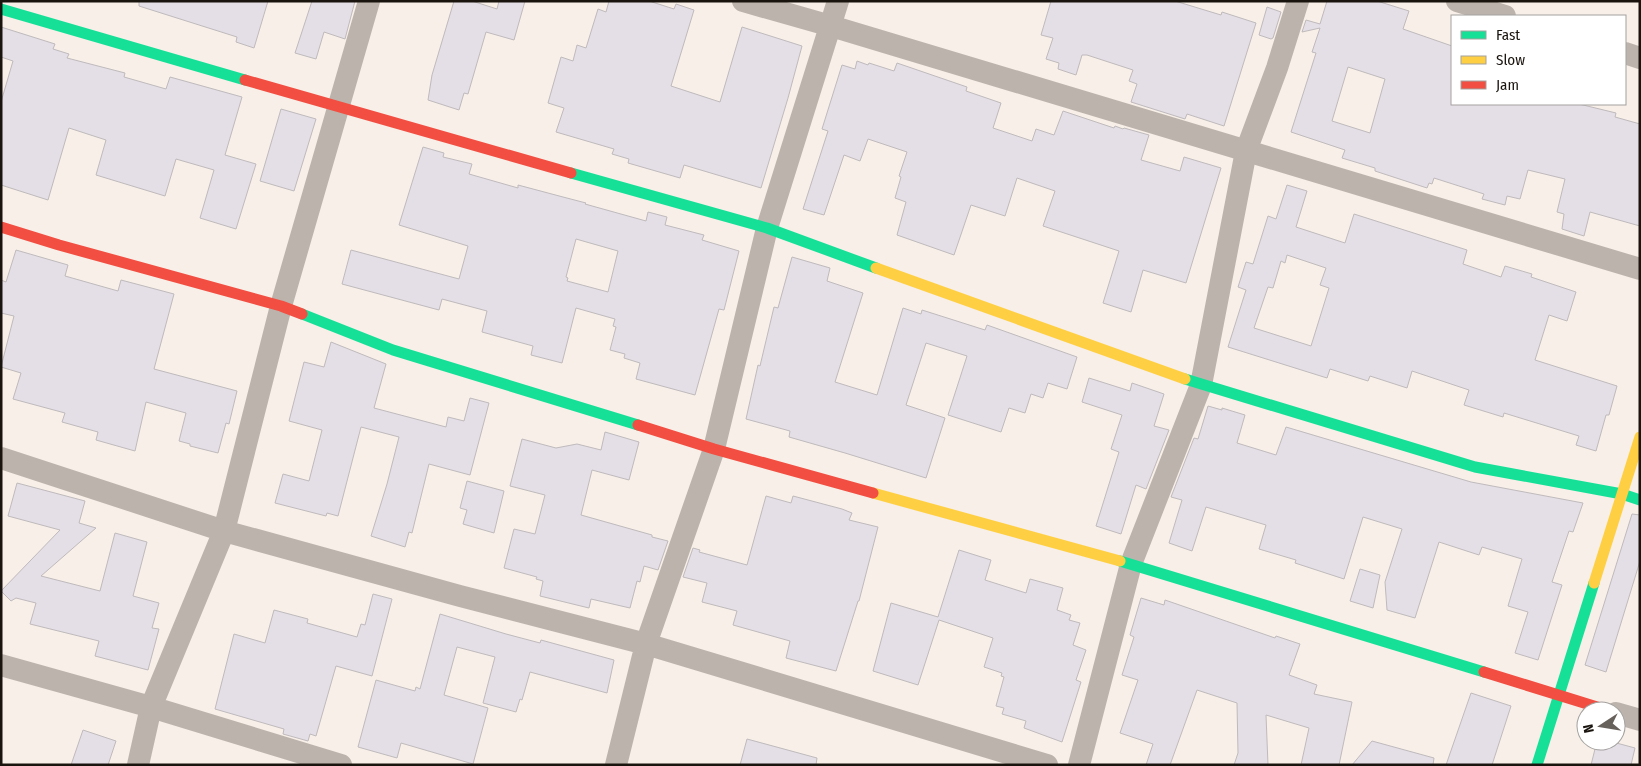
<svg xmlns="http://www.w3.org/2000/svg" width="1641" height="766" viewBox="0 0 1641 766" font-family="'Fira Sans Condensed',sans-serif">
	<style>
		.building { fill: #e4dee7; stroke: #bfbabb; fill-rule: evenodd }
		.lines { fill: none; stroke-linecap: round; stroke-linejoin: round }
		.street { stroke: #bcb4ac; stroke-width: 22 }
		.fast { stroke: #16e098; stroke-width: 11 }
		.slow { stroke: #ffcf43; stroke-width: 11 }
		.jam { stroke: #f24e42; stroke-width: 11 }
	</style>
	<rect width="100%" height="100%" fill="#f7efe8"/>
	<!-- building -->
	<path class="building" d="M139,1H268L254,48L236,42L237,37L139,6Z
		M312,1H355L345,39L324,32L316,59L295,53Z
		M454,1H472L497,9L499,1H525L514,40L486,32L468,94L464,93L459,110L428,100L432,75Z
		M609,1H649L674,9L676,4L694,10L671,86L720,102L742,27L802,46L788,98L761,188L684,165L680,178L628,163L629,159L612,154L614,149L556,132L564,108L548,103L561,57L573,61L577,45L586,48L598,9L606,12Z
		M1051,1H1175L1221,15L1222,12L1256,23L1224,126L1187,114L1185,119L1131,102L1137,84L1129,81L1133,70L1087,55H1082L1076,75L1058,69L1059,63L1046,59L1053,38L1041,35Z
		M1327,1H1377L1409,11L1403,29L1452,46V104H1579L1616,113L1615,117L1640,124V226L1590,212L1584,236L1562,229L1564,214L1557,212L1565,179L1528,170L1520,199L1507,196L1505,205L1482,199L1484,194L1434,178L1432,184L1429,183L1427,188L1375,171V168L1342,158L1345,150L1291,132L1316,53L1312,52L1320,28L1302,32L1306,20L1320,24ZM1348,67L1385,79L1370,133L1332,121Z
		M1267,7L1281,12L1273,38L1271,39L1259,35Z
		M1,27L55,44L53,49L69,54L67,58L125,73L124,77L166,89L170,77L242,97L225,155L256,164L236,229L200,218L214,170L176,159L165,196L96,175L106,140L69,128L48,200L1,185V102L13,61L1,57Z
		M857,61L868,65L869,63L894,71L897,63L967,87L966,91L1001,103L993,128L1032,141L1036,129L1054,135L1063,111L1114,128L1115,126L1123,129L1124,128L1149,135L1141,160L1180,171L1184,157L1221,168L1186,283L1143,270L1131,312L1103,303L1119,251L1043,226L1055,191L1017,178L1005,216L971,205L954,255L897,235L906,202L895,198L901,177L899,176L907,152L868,139L860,161L844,155L824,215L803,209L828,131L822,129L842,65L855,69Z
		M281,109L316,119L294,191L260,181Z
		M423,147L444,153L443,157L472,164L469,174L518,188V185L563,197L586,203L585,204L646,221L648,212L667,217L665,225L704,235L702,240L739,251L724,310L719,309L695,395L636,379L640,363L624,358L625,354L610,350L616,327L613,326L615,319L576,308L562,363L531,355L533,346L482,332L487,311L442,299L439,310L342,284L351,250L459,279L468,246L399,225ZM576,239L618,251L608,292L567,281L568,278L566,277Z
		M1287,185L1307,191L1296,227L1345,243L1354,214L1467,250L1463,264L1501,277L1505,266L1532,274L1531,277L1576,292L1567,321L1549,315L1535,360L1617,386L1609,415H1606L1596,451L1576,445L1579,436L1504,413L1503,417L1464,405L1469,390L1412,371L1407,388L1370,376L1368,381L1330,369L1327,378L1228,347L1246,290L1238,287L1246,262L1253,264L1268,216L1276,219ZM1287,255L1326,268L1320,285L1329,288L1311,346L1254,328L1268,287L1273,288L1281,261L1285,263Z
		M16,250L68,265L65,276L118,291L121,280L174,294L154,369L237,391L229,424L226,423L218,453L190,446V444L179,441L186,413L146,402L135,451L96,440L98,432L62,422L65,413L13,399L21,373L1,367L14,316L1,313V280L6,282Z
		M792,257L830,268L827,281L863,293L835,382L877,395L903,308L921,314L922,310L985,330L987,325L1077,357L1067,389L1048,383L1043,398L1031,394L1025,413L1009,408L1001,432L948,415L967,356L926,343L906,405L945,418L926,478L845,453L789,437L790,431L746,419L758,365L760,366L774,307L778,308Z
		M331,342L386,364L374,408L446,427L448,417L464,421L470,398L489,403L470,475L429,464L412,533L409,532L405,547L371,536L387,484L399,437L361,427L338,516L327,513L326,516L275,503L283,474L309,481L322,430L289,421L304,362L324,367Z
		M1089,378L1130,391L1132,383L1164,394L1154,426L1169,430L1146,489L1136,485L1121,534L1096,526L1119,452L1111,449L1122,415L1082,402Z
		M1208,406L1222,410V408L1245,415L1237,443L1276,455L1286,427L1471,482L1583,503L1573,532L1569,531L1552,582L1562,585L1538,660L1515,653L1528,612L1508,606L1522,559L1482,547L1479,555L1439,542L1415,618L1387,610L1385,582L1402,529L1363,517L1344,579L1295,563L1296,560L1259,549L1266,525L1206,507L1192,551L1169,543L1182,500L1171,497L1194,438L1198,439Z
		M605,432L639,442L629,480L592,470L581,515L652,535V537L668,541L658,570L644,566L640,582L637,581L630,608L591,599L589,608L540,596L543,581L536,579L537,577L504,568L514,529L535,534L545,495L510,486L522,439L556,448L577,444L601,450Z
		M467,481L504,491L494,533L463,524L467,510L460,508Z
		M17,483L85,501L79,523L96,528L41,576L100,591L115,533L147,542L133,596L159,603L152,628L159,629L148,670L95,656L99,641L30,624L36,603L16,598L11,601L1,591L60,530L8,516Z
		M766,496L791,503L793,496L842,509L852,513L849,520L878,527L859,601H858L836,671L786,658L790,641L733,625L737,611L702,602L707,583L683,577L693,548L700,550L699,552L747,565Z
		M1632,514L1640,515V561L1606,672L1585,665Z
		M959,550L991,560L985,580L1026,593L1030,579L1063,588L1057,610L1071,615L1069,620L1080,623L1073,645L1086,650L1076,680L1081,682L1062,742L1024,728L1026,721L1002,714L1004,708L996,706L1004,677L1001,676L1002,673L984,667L993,638L939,620L918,685L873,671L891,603L938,617Z
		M1360,569L1380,575L1373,608L1350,601Z
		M373,594L392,599L372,676L336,666L316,736L310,734L308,741L283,734L284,729L215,709L234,634L265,643L274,610L308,619L307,623L357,637L361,624L365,625Z
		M1141,598L1164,605L1165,600L1275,638L1276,636L1300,644L1289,675L1317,685L1314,694L1352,702L1339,765H1301L1309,728L1266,715L1268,765H1234L1238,753L1237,703L1197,690L1170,765H1146L1153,744L1120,733L1138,680L1122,675L1134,637L1130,635Z
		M440,614L506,634L540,643L541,640L614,660L607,693L530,672L522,700L520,699L516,712L483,703L495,657L457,647L444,695L488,708L473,764L401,743L397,758L358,747L376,680L415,691L416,687L420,689Z
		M1471,693L1511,706L1492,765H1446Z
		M83,730L116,741L108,765H71Z
		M747,739L817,758L816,765H740Z
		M1372,741L1434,758L1433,765H1352Z
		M1597,741H1609L1635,748L1631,765H1591Z"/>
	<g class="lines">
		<!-- street -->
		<path class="street" d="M743,1L831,26L1640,269
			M1457,1L1505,16
			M1625,53L1640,58
			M1,458L224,531L460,596L646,644L1047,765
			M1,665L151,707L341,765
			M1616,713L1640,720
			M138,765L151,707L224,531L281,306L369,1
			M616,765L646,644L714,449L767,228L838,1
			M1079,765L1131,564L1201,385L1246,151L1277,68L1298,1"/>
		<!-- fast -->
		<path class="fast" d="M1,9L245,80
			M571,173L767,228L876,268
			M302,314L393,350L638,425
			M1185,379L1475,467L1622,494L1640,500
			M1120,561L1484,672
			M1537,765L1594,583"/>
		<!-- slow -->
		<path class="slow" d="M876,268L1185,379
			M873,493L1120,561
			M1594,583L1640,437"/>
		<!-- jam -->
		<path class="jam" d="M245,80L571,173
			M1,227L59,245L281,306L302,314
			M638,425L714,449L873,493
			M1484,672L1610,711"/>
	</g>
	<!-- border -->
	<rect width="1641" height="766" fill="none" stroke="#1a140f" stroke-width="5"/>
	<!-- legend -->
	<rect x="1451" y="15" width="175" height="90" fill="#ffffff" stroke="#a3a19f"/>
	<rect x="1461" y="31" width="25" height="8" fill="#16e098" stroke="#a3a19f"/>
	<text x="1496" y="40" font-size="15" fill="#1a140f">Fast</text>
	<rect x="1461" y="56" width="25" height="8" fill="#ffcf43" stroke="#a3a19f"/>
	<text x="1496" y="65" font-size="15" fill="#1a140f">Slow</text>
	<rect x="1461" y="81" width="25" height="8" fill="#f24e42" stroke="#a3a19f"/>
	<text x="1496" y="90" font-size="15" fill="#1a140f">Jam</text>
	<!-- north arrow -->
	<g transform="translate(1601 726) rotate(258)"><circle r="24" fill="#ffffff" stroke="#a3a19f"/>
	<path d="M0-4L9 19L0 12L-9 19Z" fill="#67615b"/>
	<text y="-8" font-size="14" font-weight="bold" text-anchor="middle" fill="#1a140f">N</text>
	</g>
</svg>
